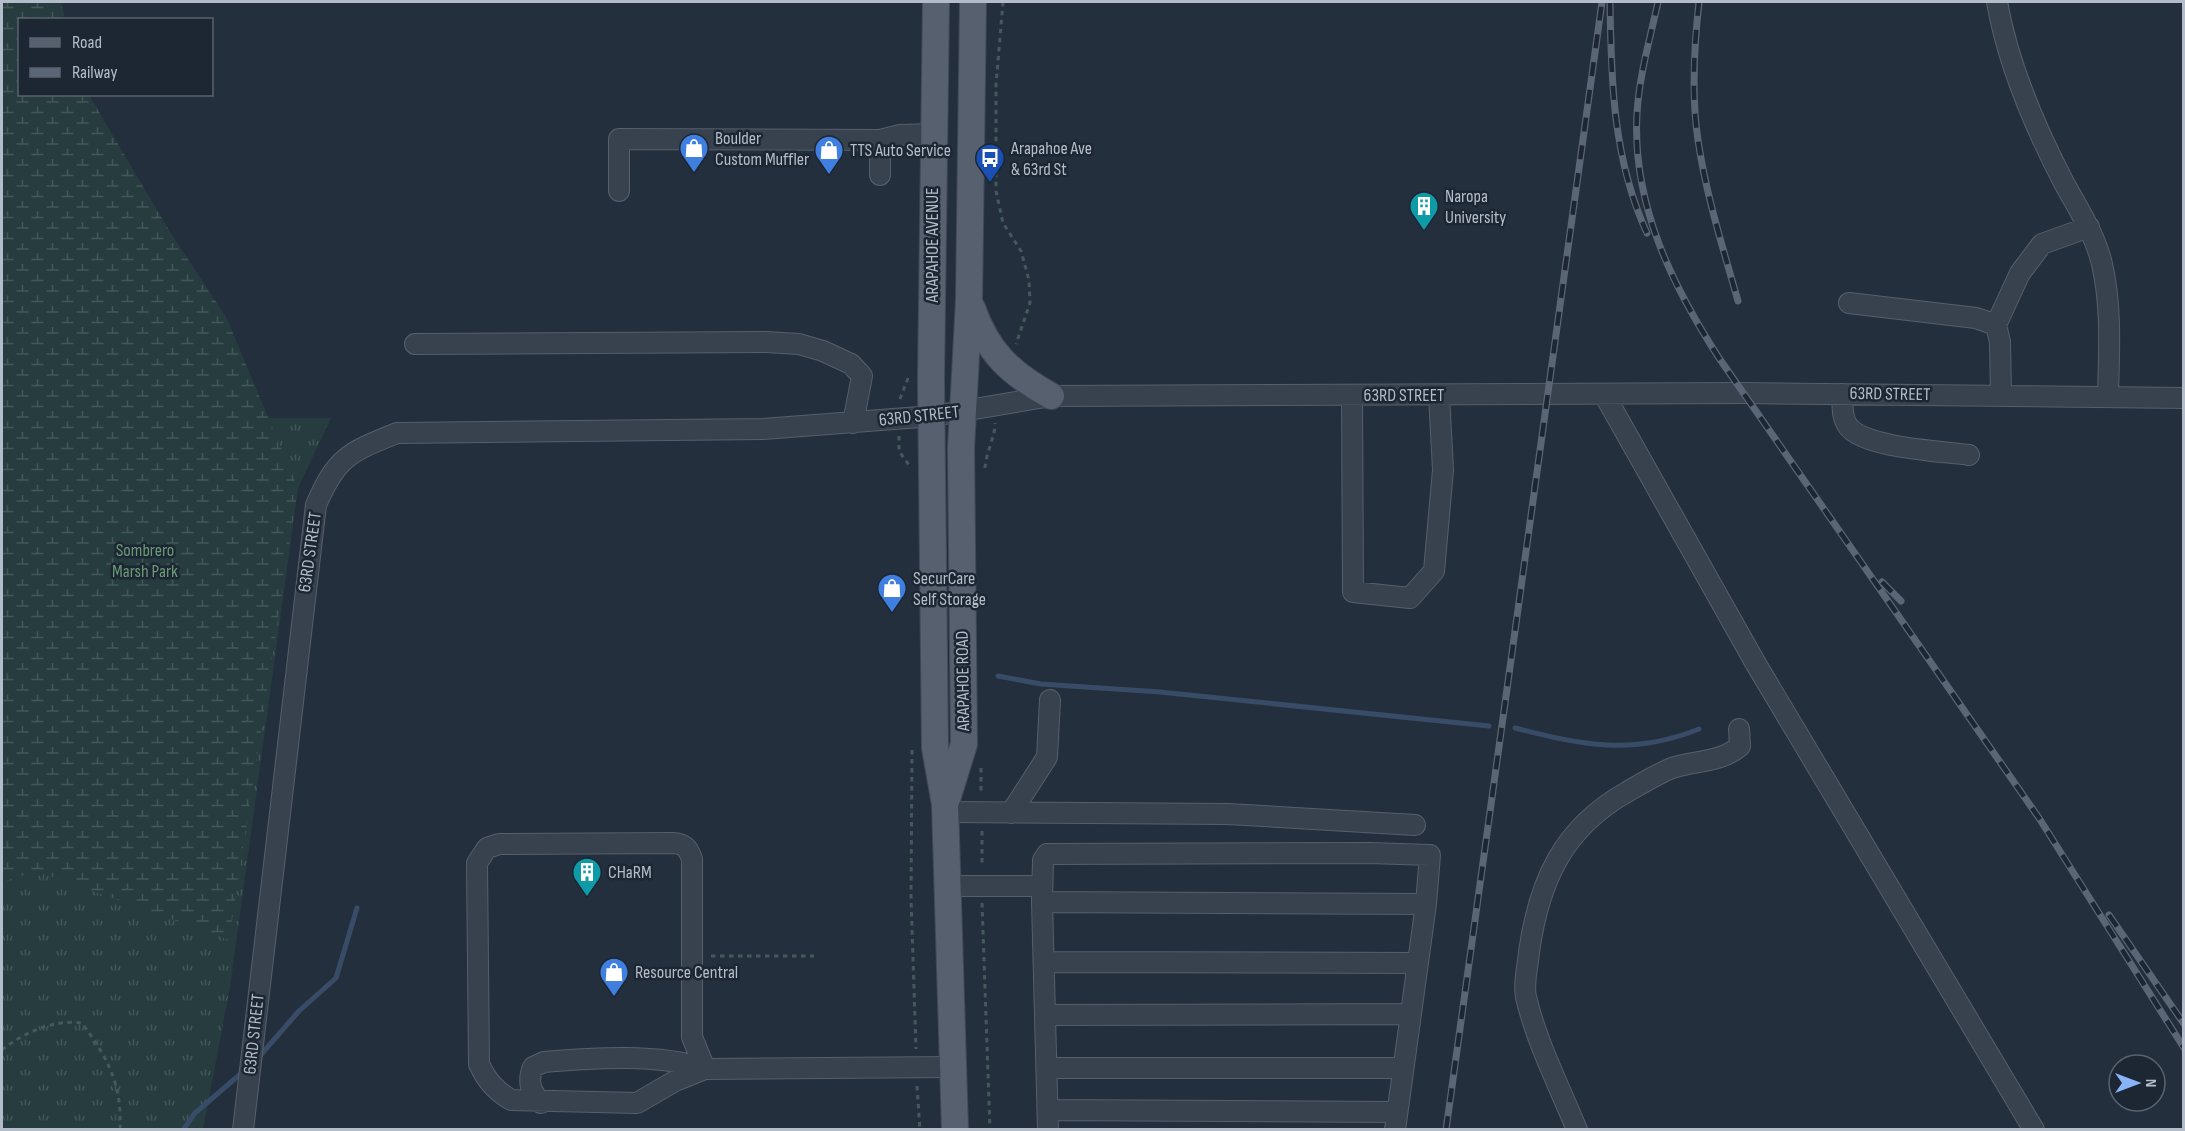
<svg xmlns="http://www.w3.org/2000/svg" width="2185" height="1131" viewBox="0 0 2185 1131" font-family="'Sofia Sans Condensed',sans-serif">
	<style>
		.grass { fill: url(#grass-tufts) }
		.wetland { fill: url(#wetland-marsh) }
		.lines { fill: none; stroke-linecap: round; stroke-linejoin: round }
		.stream { stroke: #394c67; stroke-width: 5 }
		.minor-casing { stroke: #565f6c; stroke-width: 22 }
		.major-casing { stroke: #414a57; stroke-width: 28 }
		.path { stroke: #44595c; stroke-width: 3; stroke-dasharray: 4.5 4.5; stroke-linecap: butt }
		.minor { stroke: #38414e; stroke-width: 20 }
		.major { stroke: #56606e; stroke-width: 26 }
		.rail-casing { stroke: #5a6575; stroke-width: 7 }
		.rail { stroke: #1d2633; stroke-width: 4.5; stroke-dasharray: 14; stroke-linecap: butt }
		.labels { text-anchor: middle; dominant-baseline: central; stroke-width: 5; stroke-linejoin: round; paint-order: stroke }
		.poi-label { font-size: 18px; fill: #b4bcc9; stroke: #1d2633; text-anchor: start }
		.street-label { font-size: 18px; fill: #b4bcc9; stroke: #1d2633 }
		.park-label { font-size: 18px; fill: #6b9a76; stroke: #1d2633 }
	</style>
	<defs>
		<pattern id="grass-tufts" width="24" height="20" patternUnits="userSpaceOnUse" patternTransform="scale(1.5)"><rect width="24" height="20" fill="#263c3f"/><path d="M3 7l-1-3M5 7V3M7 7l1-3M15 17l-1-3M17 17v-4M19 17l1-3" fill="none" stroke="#435659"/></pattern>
		<pattern id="wetland-marsh" width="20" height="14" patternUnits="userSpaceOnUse" patternTransform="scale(1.5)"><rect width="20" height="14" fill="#263c3f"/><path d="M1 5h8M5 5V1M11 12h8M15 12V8" fill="none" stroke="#435659"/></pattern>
	</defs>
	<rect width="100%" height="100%" fill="#242f3e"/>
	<!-- grass -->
	<path class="grass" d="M2,418H331L298,488L230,987L203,1129L2,1130Z"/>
	<!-- wetland -->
	<path class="wetland" d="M2,2H61L65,19L20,20V94L89,95L170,232L226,317L298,488L229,940L37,871L2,882Z"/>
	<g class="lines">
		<!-- stream -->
		<path class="stream" d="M998,676L1041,684L1160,692L1489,726
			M1515,728C1582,745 1632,756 1699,729
			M258,1058L299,1011L336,978L357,908
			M183,1130L195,1113L244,1071"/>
		<!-- minor casing -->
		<g class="minor-casing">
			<path id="minor" d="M1997,2C2008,65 2034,125 2063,181C2078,209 2095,234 2102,264C2112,308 2109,352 2108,396
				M880,175V140L900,135L933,134
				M619,191V139L880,140
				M1849,303L1976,318L1996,325L2000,342L2001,395
				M1996,325L2020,273L2042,244L2089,227
				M415,344L766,342L799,344L823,351L851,364L862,376L853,423
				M1604,394L1756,664L2034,1130
				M1842,394C1843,403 1841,417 1848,426C1864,448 1941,451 1969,455
				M1352,396L1353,592L1410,598L1434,571L1443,470L1439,395
				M946,812L1228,814L1415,825
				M1011,813L1047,757L1050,700
				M947,886H1042
				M1042,902L1426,904
				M1045,962L1418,963
				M1046,1015L1411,1014
				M1047,1068H1402
				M705,1069L692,1037V859C688,848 685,844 673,843L499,844L487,848L477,863L479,1064C487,1081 495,1090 511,1100L637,1103L675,1081L705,1069L952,1067
				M541,1103C531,1092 527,1082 533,1067L544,1062C592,1058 660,1053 705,1069
				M1048,1110L1396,1112
				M243,1130L316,505C337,456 350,452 397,433L763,429L933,416L1051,396L1742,393L2184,398
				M1048,1130L1042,902L1043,860L1047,854L1370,853L1430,855L1426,904L1395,1130
				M1577,1130C1560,1088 1536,1041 1526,997C1523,983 1528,966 1529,952C1539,881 1563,828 1627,792C1641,784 1657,774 1672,768C1695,760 1721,763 1740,746L1739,729"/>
		</g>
		<!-- major casing -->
		<g class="major-casing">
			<path id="major" d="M936,2L931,380L935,748L945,804L955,1130
				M972,308C988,353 1010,373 1051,396
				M947,799L964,744L961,448L969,300L973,2"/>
		</g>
		<!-- path -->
		<path class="path" d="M1003,2L996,85V191L1003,223L1021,251L1029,280L1030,303L1016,344
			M900,399L908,378
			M899,436V451L909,465
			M985,468C986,453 996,433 995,423
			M912,750L911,898L916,1049
			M981,768V795
			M982,831V867
			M982,903L990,1130
			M711,956H814
			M2,1050C23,1033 54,1019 82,1023C108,1059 122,1083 120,1130
			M917,1086L920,1130"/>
		<!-- minor -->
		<use href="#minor" class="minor"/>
		<!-- major -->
		<use href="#major" class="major"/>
		<!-- rail casing -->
		<g class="rail-casing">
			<path id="rail" d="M1610,2C1611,81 1613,159 1647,233
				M1658,2C1650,39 1639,76 1637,114C1632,204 1672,285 1719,358L2039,818L2184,1048
				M1699,2C1694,47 1691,94 1698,140C1706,195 1723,248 1738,301
				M1882,582L1901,601
				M2109,915L2184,1024
				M1446,1130L1602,2"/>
		</g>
		<!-- rail -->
		<use href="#rail" class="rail"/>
	</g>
	<!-- icons -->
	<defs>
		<g id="shop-pin" transform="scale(1.5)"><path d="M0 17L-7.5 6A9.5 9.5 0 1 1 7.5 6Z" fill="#3f7fe0" stroke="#1d2633"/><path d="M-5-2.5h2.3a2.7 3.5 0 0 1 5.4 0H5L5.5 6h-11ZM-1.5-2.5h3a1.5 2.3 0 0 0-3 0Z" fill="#fff"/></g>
		<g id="bus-pin" transform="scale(1.5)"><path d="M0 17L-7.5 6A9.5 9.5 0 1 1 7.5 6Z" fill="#1a4fb4" stroke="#1d2633"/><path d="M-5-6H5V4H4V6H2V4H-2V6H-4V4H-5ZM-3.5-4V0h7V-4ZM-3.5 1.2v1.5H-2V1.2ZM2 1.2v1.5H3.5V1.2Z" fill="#fff"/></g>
		<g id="building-pin" transform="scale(1.5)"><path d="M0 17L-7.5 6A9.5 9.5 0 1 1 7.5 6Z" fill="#0f9aa8" stroke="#1d2633"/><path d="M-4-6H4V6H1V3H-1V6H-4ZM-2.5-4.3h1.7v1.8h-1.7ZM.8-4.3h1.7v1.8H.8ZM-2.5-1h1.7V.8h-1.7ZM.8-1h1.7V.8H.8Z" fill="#fff"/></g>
	</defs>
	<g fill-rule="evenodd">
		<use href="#shop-pin" x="694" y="148"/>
		<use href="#shop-pin" x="829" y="150"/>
		<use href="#bus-pin" x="990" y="158"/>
		<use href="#building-pin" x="1424" y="206"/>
		<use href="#shop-pin" x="892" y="588"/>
		<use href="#building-pin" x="587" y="872"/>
		<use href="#shop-pin" x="614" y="972"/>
	</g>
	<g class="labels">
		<!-- poi labels -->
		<g class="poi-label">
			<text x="715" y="138">Boulder<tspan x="715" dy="21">Custom Muffler</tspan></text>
			<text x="1011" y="148">Arapahoe Ave<tspan x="1011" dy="21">&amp; 63rd St</tspan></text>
			<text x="850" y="150">TTS Auto Service</text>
			<text x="1445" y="196">Naropa<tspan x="1445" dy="21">University</tspan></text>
			<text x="913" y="578">SecurCare<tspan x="913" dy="21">Self Storage</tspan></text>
			<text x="608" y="872">CHaRM</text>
			<text x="635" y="972">Resource Central</text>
		</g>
		<!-- street labels -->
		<g class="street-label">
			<text transform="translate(932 245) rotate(-90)">ARAPAHOE AVENUE</text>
			<text transform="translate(1890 394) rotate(1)">63RD STREET</text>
			<text x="1404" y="395">63RD STREET</text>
			<text transform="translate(919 416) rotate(-6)">63RD STREET</text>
			<text transform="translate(310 552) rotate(-82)">63RD STREET</text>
			<text transform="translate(963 681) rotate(-91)">ARAPAHOE ROAD</text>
			<text transform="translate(254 1034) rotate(-84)">63RD STREET</text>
		</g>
		<!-- park labels -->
		<g class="park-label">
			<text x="145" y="550">Sombrero<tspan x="145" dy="21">Marsh Park</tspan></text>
		</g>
	</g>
	<!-- border -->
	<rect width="2185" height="1131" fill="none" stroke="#b4bcc9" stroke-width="6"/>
	<!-- legend -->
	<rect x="18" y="18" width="195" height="78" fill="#1d2633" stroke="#59626f" stroke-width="1.5"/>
	<rect x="30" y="38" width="30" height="9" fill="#56606e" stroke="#59626f" stroke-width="1.5"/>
	<text x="72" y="48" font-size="18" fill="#b4bcc9">Road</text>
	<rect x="30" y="68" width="30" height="9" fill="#5a6575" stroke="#59626f" stroke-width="1.5"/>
	<text x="72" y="78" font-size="18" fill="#b4bcc9">Railway</text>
	<!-- north arrow -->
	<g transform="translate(2137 1083) rotate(90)"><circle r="28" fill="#1d2633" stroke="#59626f" stroke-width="1.5"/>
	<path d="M0-4.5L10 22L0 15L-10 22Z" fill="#8ab4f8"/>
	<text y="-9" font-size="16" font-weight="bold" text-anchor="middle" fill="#b4bcc9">N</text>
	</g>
</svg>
